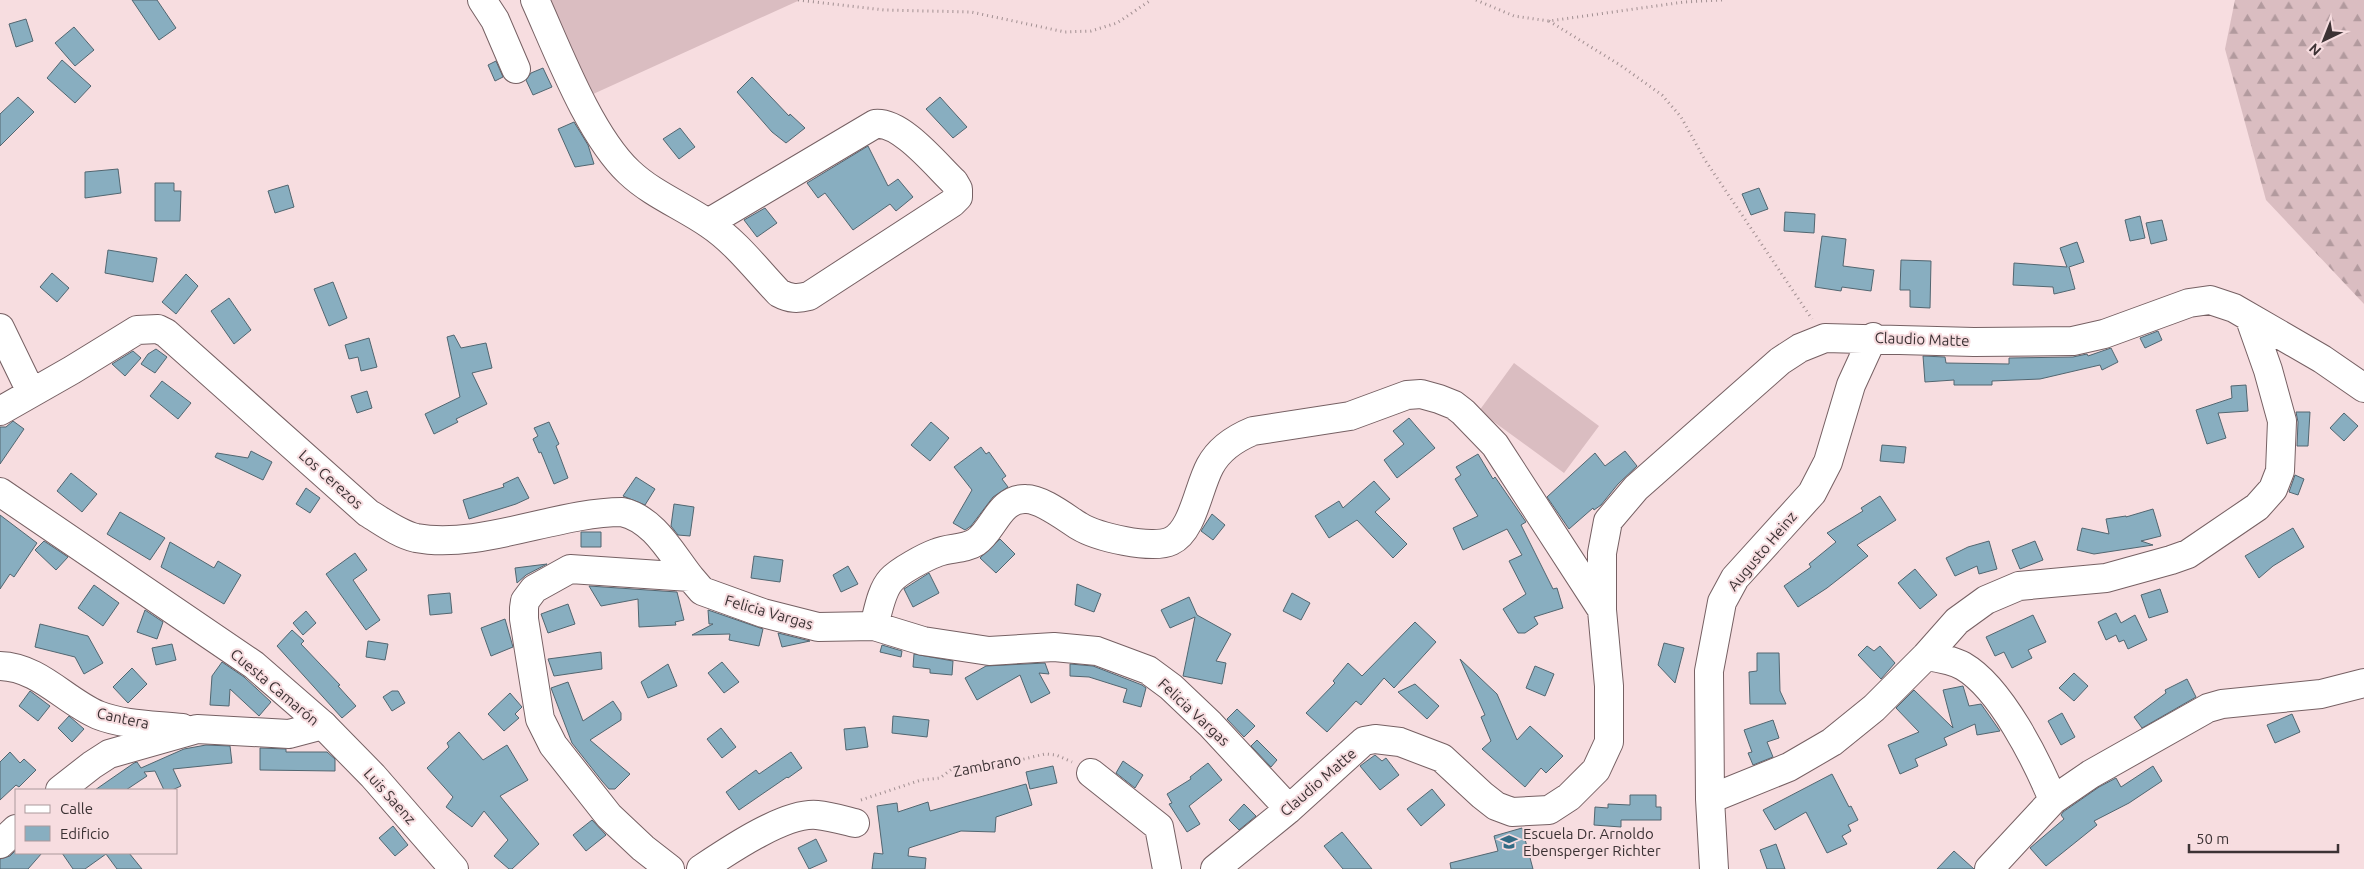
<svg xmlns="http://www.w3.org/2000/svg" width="2364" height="869" viewBox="0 0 2364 869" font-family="Ubuntu,sans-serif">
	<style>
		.forest { fill: url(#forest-firs) }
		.garden { fill: #dabdc1 }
		.building { fill: #88aec0; stroke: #526670 }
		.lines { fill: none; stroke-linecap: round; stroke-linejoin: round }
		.minor-casing { stroke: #766063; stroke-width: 30 }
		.major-casing { stroke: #766063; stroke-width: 30 }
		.path { stroke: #a18f91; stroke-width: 3; stroke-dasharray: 1 4; stroke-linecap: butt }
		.minor { stroke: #fff; stroke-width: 28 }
		.major { stroke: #fff; stroke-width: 28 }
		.labels { text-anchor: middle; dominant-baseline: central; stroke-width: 4; stroke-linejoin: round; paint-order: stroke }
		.street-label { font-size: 15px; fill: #3c3234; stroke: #f7dde0 }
		.poi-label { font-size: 15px; fill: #3c3234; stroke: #f7dde0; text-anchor: start }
	</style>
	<defs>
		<pattern id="forest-firs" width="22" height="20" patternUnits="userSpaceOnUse" patternTransform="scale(1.25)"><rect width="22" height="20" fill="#dabdc1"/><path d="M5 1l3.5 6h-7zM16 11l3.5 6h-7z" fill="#b29a9e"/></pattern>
	</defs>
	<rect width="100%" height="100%" fill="#f7dde0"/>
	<!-- forest -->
	<path class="forest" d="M2235,0H2364V304L2266,200L2225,49Z"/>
	<!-- garden -->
	<path class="garden" d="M548,0H800L591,95Z
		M1514,363L1599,426L1564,473L1479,411Z"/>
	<!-- building -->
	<path class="building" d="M132,0H157L176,28L159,40Z
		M26,19L33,41L16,47L9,24Z
		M74,27L94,50L75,66L55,43Z
		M62,60L91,86L75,103L47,78Z
		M496,61L503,77L495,81L488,65Z
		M543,68L552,87L533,95L526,80L531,73Z
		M752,77L789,116L790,114L805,128L786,143L772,132L737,92Z
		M18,97L34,112L0,146V114Z
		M940,97L967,127L953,138L926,109Z
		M574,122L588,145L594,164L575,167L558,129Z
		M680,128L695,147L679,159L663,139Z
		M868,146L888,186L898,179L913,197L896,211L890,204L853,230L825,193L818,198L807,183Z
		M118,169L121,193L85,198V172Z
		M155,183H174V191H181L180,221H155Z
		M288,185L294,207L275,213L268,191Z
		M1759,188L1768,209L1751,215L1742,194Z
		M765,208L777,223L757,237L744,220Z
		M1785,212L1815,214L1814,233L1784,231Z
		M2140,216L2145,238L2130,241L2125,220Z
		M2162,220L2167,240L2151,244L2146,223Z
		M1822,236L1846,239L1843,266L1874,270L1871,291L1842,287L1841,291L1815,287Z
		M2077,242L2084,262L2069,267L2075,289L2054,294L2053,287L2013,285L2014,263L2067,267L2060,248Z
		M108,250L157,258L153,282L105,273Z
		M1901,260L1931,261L1930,308L1910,307V290H1900Z
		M52,273L69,288L57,302L40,287Z
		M186,274L198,286L176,314L162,302Z
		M333,282L347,318L329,326L314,289Z
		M229,298L251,330L234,344L211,311Z
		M2158,331L2162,340L2145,348L2140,338Z
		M454,335L461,348L486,343L492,368L472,373L487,404L456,419L458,422L434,434L425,414L460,397L447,337Z
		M369,338L377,367L361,371L358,357L349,359L345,345Z
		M2111,348L2118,362L2102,370L2100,365L2040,379L1992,381V385H1954V380L1925,382L1923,356L1945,357L1946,363L2009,364V358L2073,357L2087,354L2088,356Z
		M156,349L167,357L155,373L141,364L148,354Z
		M133,351L141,358L125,376L112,364Z
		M162,381L191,403L178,419L150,396Z
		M2246,385L2248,411L2218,413L2226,438L2207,444L2196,410L2232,398L2231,386Z
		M367,391L372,408L357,413L351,396Z
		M2296,412H2310L2308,446H2297L2298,422Z
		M2344,413L2358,426L2344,441L2330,428Z
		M1409,418L1435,448L1397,478L1384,460L1404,444L1393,431Z
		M13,421L24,429L0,464V427H6Z
		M549,422L559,444L556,446L568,478L554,484L541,452L539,453L533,439L538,436L534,428Z
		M931,422L949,438L930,461L911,445Z
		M1882,445L1906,447L1904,463L1880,461Z
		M981,447L986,454L989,452L1006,476L1002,479L1008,487L993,497L971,526L965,530L953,523L972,490L954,467Z
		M251,451L272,462L263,480L215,457L217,453L248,458Z
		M1625,451L1637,466L1618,484L1601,505L1594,510L1593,508L1569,529L1547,497L1595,453L1605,466Z
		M1478,454L1493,479L1495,477L1526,522L1521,525L1553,589L1557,588L1563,608L1534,617L1538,624L1525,633H1518L1503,609L1526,594L1509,561L1522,555L1507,529L1463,550L1453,528L1478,516L1455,479L1461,475L1456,467Z
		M71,473L97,494L82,512L57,491Z
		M2295,475L2304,479L2298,495L2289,492Z
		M518,477L529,498L516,504L469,519L463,500L504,487L503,484Z
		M636,477L655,489L645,505L623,496Z
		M1374,481L1390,499L1375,512L1407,544L1393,558L1357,520L1329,538L1315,516L1339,501L1343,508Z
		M306,488L320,498L310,513L296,504Z
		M1880,496L1896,520L1857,545L1868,556L1827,588L1798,607L1784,586L1811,567L1809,564L1836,542L1827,533L1863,511L1861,508Z
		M674,504L694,507L690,536L678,535L671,526Z
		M2153,509L2161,536L2141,541L2153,545L2094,554L2077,550L2082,528L2109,534L2106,519L2126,516V517Z
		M120,512L165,538L150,560L107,534Z
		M1212,514L1225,525L1213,540L1201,531Z
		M0,515L37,543L14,577L10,574L0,589Z
		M2293,528L2304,547L2273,566L2259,578L2245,556Z
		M581,532H601V547H581Z
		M1000,539L1015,554L996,573L980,558Z
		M44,541L68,557L56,570L35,550Z
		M1989,541L1997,569L1979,574L1977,566L1955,576L1946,558L1968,547Z
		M2035,541L2043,560L2020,569L2012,550Z
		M170,542L214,568L218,561L241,575L224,604L161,567Z
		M355,553L367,570L353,580L380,620L366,630L326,574Z
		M754,556L783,560L780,582L751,578Z
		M547,564L526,575L517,583L515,568Z
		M848,566L858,584L841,592L833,575Z
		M1915,569L1937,595L1920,609L1898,583Z
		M929,573L939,593L913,607L904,589Z
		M1077,584L1101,594L1094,612L1075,605Z
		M94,585L119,603L103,626L78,608Z
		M589,586L677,592L684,620L675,622L676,625L639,627L638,599L601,606Z
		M2160,589L2168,612L2149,618L2141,595Z
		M450,593L452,613L430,615L428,595Z
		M1292,593L1310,603L1301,620L1283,611Z
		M1189,597L1197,615L1231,634L1216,661L1226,663L1222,684L1183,676L1195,617L1170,628L1161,610Z
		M568,604L575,624L548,633L541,614Z
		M145,610L163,622L157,639L137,632Z
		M708,610L763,629L759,646L729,640L730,634L692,635L713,624H709Z
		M306,611L316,623L303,635L293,623Z
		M2116,613L2121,623L2135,615L2147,640L2128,649L2124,640L2119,642L2116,635L2106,640L2098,622Z
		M2033,615L2046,642L2028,650L2032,658L2012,668L2004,652L1995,656L1986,637Z
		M505,619L513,647L491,656L481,628Z
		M1415,622L1436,642L1394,688L1384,678L1361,705L1356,701L1327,732L1306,713L1335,683L1333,681L1348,663L1362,676Z
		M40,624L88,636L103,663L84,674L75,657L35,647Z
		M292,630L304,641L301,644L340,685L338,686L356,706L342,718L277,646Z
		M778,633L810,641L782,647Z
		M368,641L388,644L385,660L366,657Z
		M1664,643L1684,648L1675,683L1658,665Z
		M172,644L176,660L156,665L152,648Z
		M882,645L902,651L901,657L880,652Z
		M1867,646L1874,651L1880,646L1895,663L1881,679L1858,655Z
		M601,652L602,669L554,676L548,659Z
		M1757,653H1779L1780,691L1786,704H1750L1749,672L1757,671Z
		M914,654L953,661L952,675L930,673V669L913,667Z
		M1460,659L1497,694L1517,740L1530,726L1563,756L1546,773L1541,768L1525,787L1482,749L1491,741L1481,717L1485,715Z
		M222,662L244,677L271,702L259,716L230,689L229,706L210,705L212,676Z
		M722,662L739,682L724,693L708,673Z
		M1045,663L1049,674L1039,673L1050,693L1031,703L1020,675L977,700L965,678L986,666Z
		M668,664L677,686L648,698L641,682Z
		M1070,664L1093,666L1142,685L1146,688L1141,707L1123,702L1127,689L1089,677L1070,676Z
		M1535,666L1554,674L1545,696L1526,688Z
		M132,668L147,684L128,703L113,687Z
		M2074,673L2088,686L2074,701L2059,688Z
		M2187,679L2196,697L2142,728L2134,717L2166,693L2165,690Z
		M568,682L583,721L613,701L621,713V720L590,740L630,774L615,789H609L602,781L572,743L551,688Z
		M1415,684L1439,706L1427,719L1398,692Z
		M1963,686L1969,706L1981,704L2000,731L1977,735L1975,724L1944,738L1947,745L1915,759L1918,766L1900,774L1888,745L1919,732L1896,708L1914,690L1953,728L1943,690Z
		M30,691L50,706L38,721L19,706Z
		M392,691H398L405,703L392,711L383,697Z
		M510,693L522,707L515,714L519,718L504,731L488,714Z
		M1237,709L1255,726L1244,737L1227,719Z
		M2062,713L2075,737L2061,745L2048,721Z
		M2292,714L2300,732L2275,743L2267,725Z
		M69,716L84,729L72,742L58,728Z
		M893,716L929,720L927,737L892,733Z
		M1773,720L1779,738L1767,742L1773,757L1753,765L1748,753L1752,752L1744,730Z
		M865,727L868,747L846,750L844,729Z
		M721,728L736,747L722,758L707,739Z
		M459,732L483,760L507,745L528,780L500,796L539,844L512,869H509L494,856L508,840L484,811L472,827L446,807L453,797L427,768L449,747L447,743Z
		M1257,740L1277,760L1271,767L1251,746Z
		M206,745L230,746L232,763L173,769L181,786L172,790H164L155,771L144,772L147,776L126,790H95L134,763L137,762L141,768L184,749Z
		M260,748L286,749V752H327L335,759V771L260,770Z
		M10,752L20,763L24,759L36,770L19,787L16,785L0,800V762Z
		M791,752L802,768L788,778L787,777L739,810L726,792L756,770L759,774Z
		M1375,755L1382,761L1386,758L1399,775L1380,790L1360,766Z
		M1123,761L1143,775L1135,788L1116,773Z
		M1208,763L1222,780L1189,806L1200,824L1187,832L1169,804L1172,803L1167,794L1191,779L1190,777Z
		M1053,766L1057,783L1030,789L1026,772Z
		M2153,766L2162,781L2129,803L2094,821L2097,825L2046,866L2030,848L2064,819L2061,815L2063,812L2099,787L2116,778L2121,787Z
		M1832,774L1849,807L1851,806L1858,820L1848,825L1851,831L1842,836L1847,844L1827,853L1806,812L1775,830L1763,810Z
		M1026,784L1032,805L996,817L995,832L961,831L909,848L908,856L926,858L925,869H872L874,853L883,854L877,806L897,803L898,812L928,802L930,811Z
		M1432,789L1445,805L1421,826L1407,809Z
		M1630,795H1656V807H1661V820H1621V827L1594,825L1595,807L1608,808V804L1630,805Z
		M1244,804L1256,816L1239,830L1229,820Z
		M592,820L606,835L586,851L573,835Z
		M393,826L408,845L395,856L379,838Z
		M1522,828L1533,869H1451L1450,863L1498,851L1494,836Z
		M1342,832L1372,869H1343L1324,846Z
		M816,839L827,861L809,869L798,848Z
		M1776,844L1785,869H1767L1760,850Z
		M16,850V853H42L28,869H0V859L10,856Z
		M1954,851L1974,869H1937Z
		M62,853H129L142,869H117L106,854L85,869H73Z"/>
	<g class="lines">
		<!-- minor casing -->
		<g class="minor-casing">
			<path id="minor" d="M482,0L495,20L516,69
				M535,0C558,51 589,134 629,172C652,194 683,206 709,224C736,242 757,270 779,293C790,299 798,299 809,296L952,203L958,197V189L954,182C936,165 901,121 875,124L708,223
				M0,328L31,392
				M0,411L72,370L137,330L158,329L166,333L368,513C383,522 399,534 416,538C479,550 558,512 622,512C654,519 671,553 690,577
				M874,626C878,612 881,591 891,580C899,571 925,557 936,553C949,547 964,550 976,542C994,530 999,498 1026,499C1042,499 1066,518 1079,526C1097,537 1152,550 1171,541C1193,531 1198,488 1210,466C1219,449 1236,438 1253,431L1350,416L1407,395L1421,394L1439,399L1454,405L1463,412L1495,445L1602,610
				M1926,656C1939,658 1952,660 1963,666C2001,688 2037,761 2053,800L1989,869
				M0,666C39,667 65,701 98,715C123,725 155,725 182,728
				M1091,773L1159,827L1167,869
				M60,790L92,765L109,754L197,729L289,734L323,725
				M1710,799L1789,767L1832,742L1874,708L1926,656L1957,621L1986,600L2019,586L2106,578L2171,560L2188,554L2257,507L2273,489L2280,471L2282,421L2268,370L2250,319
				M2053,800L2091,774L2208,708L2222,704L2321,694L2364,683
				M0,844L16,829
				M670,869L643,848L609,816L553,745L540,719L524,619V608L525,601L534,589L570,569L690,577L702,591L763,613L818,627L874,626L923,641L989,651L1054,647L1097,651L1148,670L1171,687L1210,724L1289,809
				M701,869C728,851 785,812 817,815C829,816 843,820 855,823
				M1215,869L1289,809L1364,741L1375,739L1400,742L1442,758L1482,795L1496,806L1512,812L1549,810L1569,797L1596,770L1609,742V686L1602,610V553L1608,521L1636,488L1780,361L1800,348L1825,338L1974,342L2073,341L2104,334L2189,303L2210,300L2234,308L2322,359L2364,388
				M1714,869L1710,799L1709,671L1722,602L1735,578L1812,493L1828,462L1851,385L1873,337"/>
		</g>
		<!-- major casing -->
		<g class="major-casing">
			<path id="major" d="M0,492L254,665L323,725L373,776L454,869"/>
		</g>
		<!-- path -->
		<path class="path" d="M798,0L884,10L971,12L1065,32L1091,31L1117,23L1151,0
			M1476,0L1514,16L1549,21L1684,2L1722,0
			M1549,21L1620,65L1662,95L1681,117L1705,160L1812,319
			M861,800L921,780L940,778L952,769H982L1045,754L1056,755L1072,762"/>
		<!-- minor -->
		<use href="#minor" class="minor"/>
		<!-- major -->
		<use href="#major" class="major"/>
	</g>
	<!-- icons -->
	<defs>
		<g id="school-bare" transform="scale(1.35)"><path d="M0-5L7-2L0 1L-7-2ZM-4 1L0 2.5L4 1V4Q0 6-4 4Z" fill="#336c85" stroke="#f7dde0" stroke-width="2.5" paint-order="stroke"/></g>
	</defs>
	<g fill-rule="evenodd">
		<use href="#school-bare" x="1509" y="842"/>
	</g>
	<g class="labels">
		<!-- street labels -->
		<g class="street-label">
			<text transform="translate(1922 339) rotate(2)">Claudio Matte</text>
			<text transform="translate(331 479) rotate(42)">Los Cerezos</text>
			<text transform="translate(1762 551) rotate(-50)">Augusto Heinz</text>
			<text transform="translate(769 612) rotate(16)">Felicia Vargas</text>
			<text transform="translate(275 687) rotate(40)">Cuesta Camarón</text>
			<text transform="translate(1194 712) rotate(43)">Felicia Vargas</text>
			<text transform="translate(123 718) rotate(12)">Cantera</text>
			<text transform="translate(987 765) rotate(-11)">Zambrano</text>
			<text transform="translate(1318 782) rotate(-41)">Claudio Matte</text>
			<text transform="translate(390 796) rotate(48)">Luis Saenz</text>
		</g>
		<!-- poi labels -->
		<g class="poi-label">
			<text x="1523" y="833">Escuela Dr. Arnoldo<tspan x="1523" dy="17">Ebensperger Richter</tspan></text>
		</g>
	</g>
	<!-- legend -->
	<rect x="15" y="789" width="162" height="65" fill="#f7dde0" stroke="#ac999b"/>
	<rect x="25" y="805" width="25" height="8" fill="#ffffff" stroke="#ac999b"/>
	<text x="60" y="814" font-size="15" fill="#3c3234">Calle</text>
	<rect x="25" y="826" width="25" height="15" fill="#88aec0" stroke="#ac999b"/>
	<text x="60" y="839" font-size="15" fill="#3c3234">Edificio</text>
	<!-- north arrow -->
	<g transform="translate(2324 40) rotate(223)" stroke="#f7dde0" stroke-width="4" paint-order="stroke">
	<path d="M0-4L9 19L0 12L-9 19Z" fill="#3c3234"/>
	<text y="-8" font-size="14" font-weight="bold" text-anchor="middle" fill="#3c3234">N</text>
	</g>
	<!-- scale -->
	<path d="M2189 844v8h149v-8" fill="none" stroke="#3c3234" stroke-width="2.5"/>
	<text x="2196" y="844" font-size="15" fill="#3c3234" stroke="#f7dde0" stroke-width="4" paint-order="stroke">50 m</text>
</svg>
